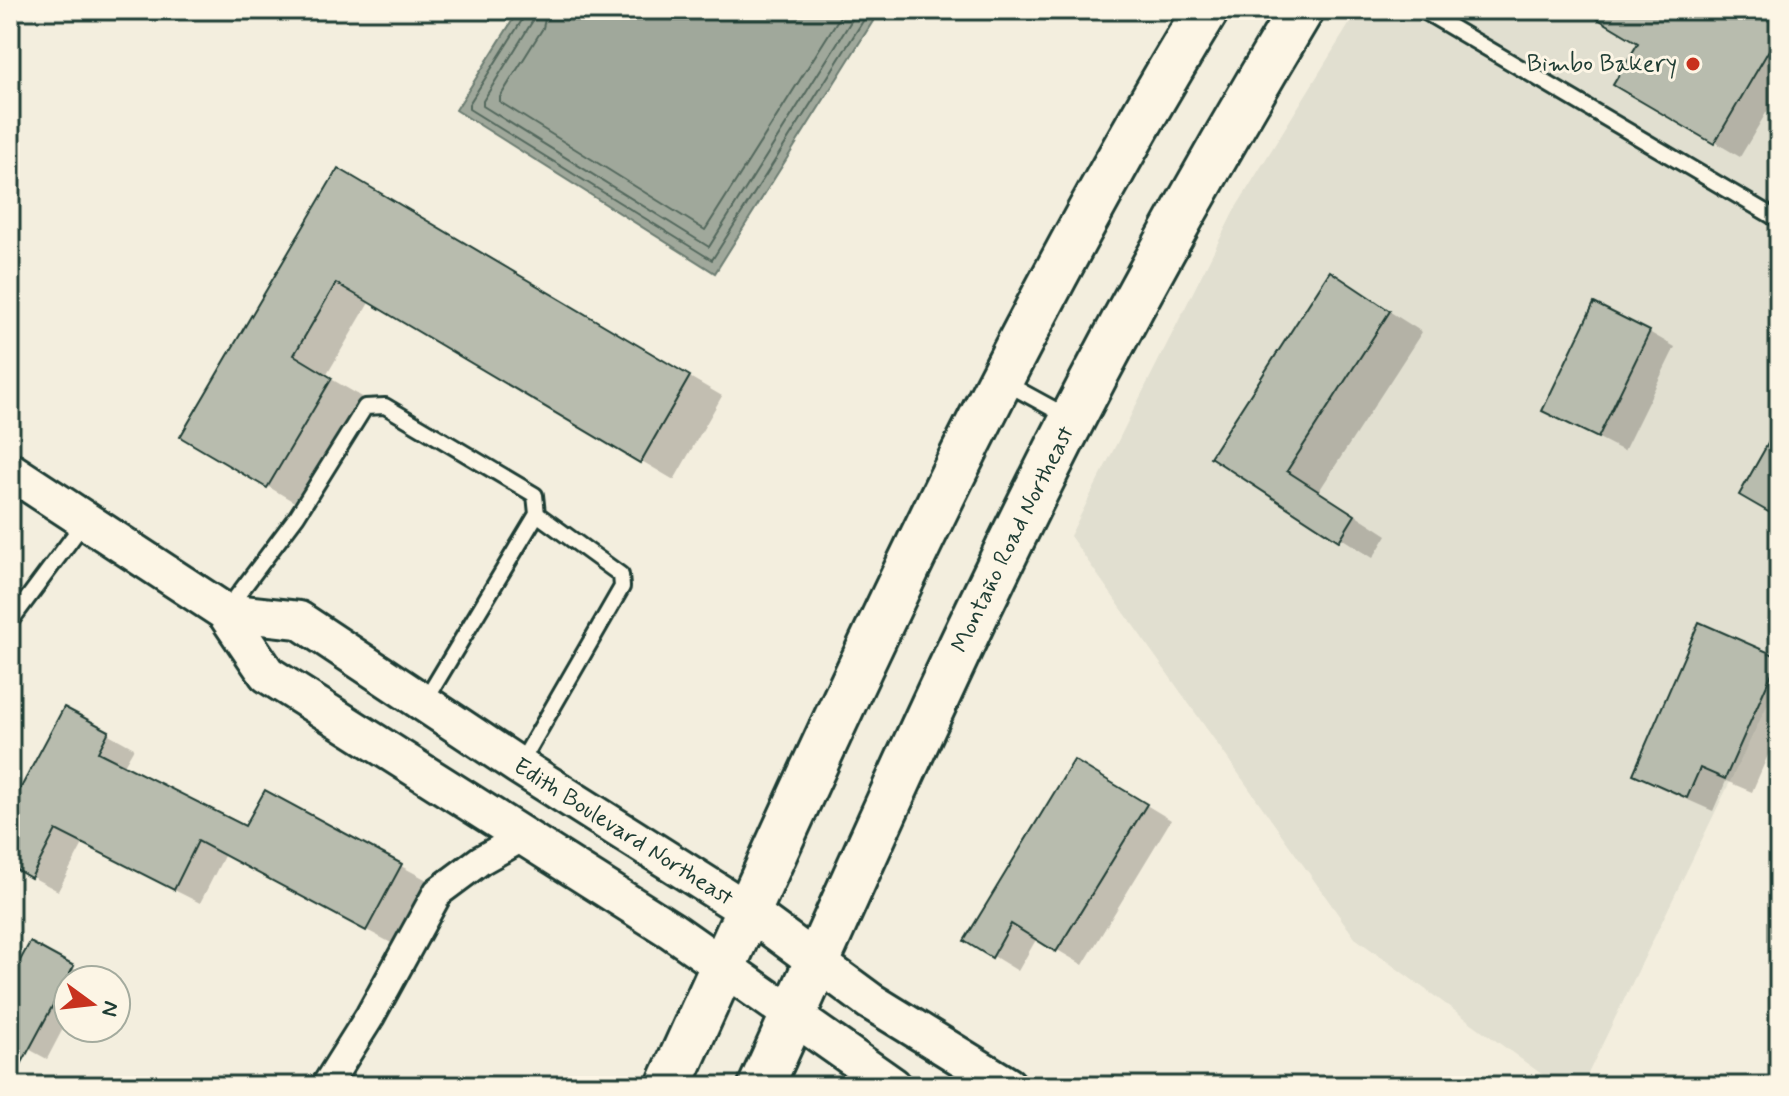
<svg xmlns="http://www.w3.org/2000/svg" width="1789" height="1096" viewBox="0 0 1789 1096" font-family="Mynerve,sans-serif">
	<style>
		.built { fill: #e1dfd0 }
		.water { fill: #a0a89b; stroke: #6c7d72; stroke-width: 2 }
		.shadow { fill: #0003 }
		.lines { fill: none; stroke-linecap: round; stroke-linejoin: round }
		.shore { stroke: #53685d; stroke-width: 2 }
		.building { fill: #b8bcae; stroke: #1f3d34; stroke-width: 2 }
		.service-casing { stroke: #1f3d34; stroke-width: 20 }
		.minor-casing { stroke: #1f3d34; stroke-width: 34 }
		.tertiary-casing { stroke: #1f3d34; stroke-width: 42 }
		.primary-casing { stroke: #1f3d34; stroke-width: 50 }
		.service { stroke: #fcf5e5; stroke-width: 14 }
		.minor { stroke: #fcf5e5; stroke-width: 28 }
		.tertiary { stroke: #fcf5e5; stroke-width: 36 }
		.primary { stroke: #fcf5e5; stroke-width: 44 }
		.poi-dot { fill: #c8321e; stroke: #fcf5e5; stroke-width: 3 }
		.labels { text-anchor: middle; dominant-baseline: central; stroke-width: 6; stroke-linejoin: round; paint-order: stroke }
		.poi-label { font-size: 24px; fill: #1f3d34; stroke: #fcf5e5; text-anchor: end }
		.street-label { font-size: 24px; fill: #1f3d34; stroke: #fcf5e5 }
	</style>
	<rect width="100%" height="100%" fill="#f3eede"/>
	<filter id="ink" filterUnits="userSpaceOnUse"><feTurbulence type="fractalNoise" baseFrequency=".0125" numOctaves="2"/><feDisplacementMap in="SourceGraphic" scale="16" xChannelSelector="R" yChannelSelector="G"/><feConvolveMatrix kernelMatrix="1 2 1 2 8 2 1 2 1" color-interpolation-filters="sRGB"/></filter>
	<g filter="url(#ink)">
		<!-- built -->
		<path class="built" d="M1358,10H1779V681L1582,1086H1558L1355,938L1070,536L1235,209Z"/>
		<!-- water -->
		<path class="water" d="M519,10H880L715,273L456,110Z"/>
		<!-- shadow -->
		<path class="shadow" d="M1587,10H1779V91L1740,157L1616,84L1641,42Z
			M339,171L722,396L674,480L370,301L326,376L364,398L301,506L183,436Z
			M1330,274L1422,332L1319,491L1387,535L1373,558L1213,457Z
			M1649,332L1675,347L1624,451L1544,410Z
			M1700,625L1779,659V730L1752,792L1726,781L1713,811L1661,788L1635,774Z
			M65,710L134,748L123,767L246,829L265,793L427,880L393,944L225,854L200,903L83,844L58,891L10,865V812Z
			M1100,777L1171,820L1083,965L1037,938L1018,971L967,940Z
			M30,945L90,978L68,980V1019L47,1059L10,1039V983Z
			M136,1072L163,1086H129Z
			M1304,1078L1321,1086H1299Z"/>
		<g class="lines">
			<!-- shore -->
			<path class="shore" d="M525,10L524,17L469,104V109L712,260L870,10
				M535,10L532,22L483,101V106L709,247L858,10
				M547,10L543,28L500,97V102L705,230L844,10"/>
		</g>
		<!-- building -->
		<path class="building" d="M1583,10H1779V33L1714,144L1613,85L1638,43Z
			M338,168L690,376L640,463L336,283L294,355L332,378L267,488L180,437Z
			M1330,271L1390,311L1287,471L1355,515L1339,541L1210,457Z
			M1594,303L1650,331L1598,438L1542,411Z
			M1779,424V518L1739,495Z
			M1699,622L1779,657L1725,779L1700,768L1687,798L1633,774Z
			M64,707L109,731L98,752L245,826L265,790L402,864L366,931L198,841L174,890L56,830L31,878L10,866V808Z
			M1074,760L1147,804L1056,952L1011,924L992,958L964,941Z
			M30,942L74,966L10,1085V979Z"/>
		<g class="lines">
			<!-- service casing -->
			<g class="service-casing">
				<path id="service" d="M1422,10L1779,220
					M1004,382L1070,418
					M228,608L297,516L365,407L385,406L535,495L537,514L425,701
					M10,622L85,521
					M519,766L622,587L621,575L537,514"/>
			</g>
			<!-- minor casing -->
			<g class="minor-casing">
				<path id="minor" d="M326,1086L370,1016L438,892L481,860L524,836"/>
			</g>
			<!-- tertiary casing -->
			<g class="tertiary-casing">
				<g id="tertiary">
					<path d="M10,471L225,612L267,674L671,930L893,1086"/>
					<path id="s1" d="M225,612L299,620L519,766L748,911L870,1001L1008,1086"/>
				</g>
			</g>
			<!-- primary casing -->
			<g class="primary-casing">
				<g id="primary">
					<path d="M669,1086C834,721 997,353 1206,10"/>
					<path id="s2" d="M761,1086C837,919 910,750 990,585C1084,388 1189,197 1301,10"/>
				</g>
			</g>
			<!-- service -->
			<use href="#service" class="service"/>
			<!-- minor -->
			<use href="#minor" class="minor"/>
			<!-- tertiary -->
			<use href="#tertiary" class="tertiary"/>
			<!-- primary -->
			<use href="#primary" class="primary"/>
		</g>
	</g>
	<!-- markers -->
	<circle class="poi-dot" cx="1693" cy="64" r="8"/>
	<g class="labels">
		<!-- poi labels -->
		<g class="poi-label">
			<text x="1677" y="64">Bimbo Bakery</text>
		</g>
		<!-- street labels -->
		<g class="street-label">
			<text stroke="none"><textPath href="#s2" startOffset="602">Montaño Road Northeast</textPath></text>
			<text stroke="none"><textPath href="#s1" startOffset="462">Edith Boulevard Northeast</textPath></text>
		</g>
	</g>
	<!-- margin -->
	<rect width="1789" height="1096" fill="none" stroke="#fcf5e5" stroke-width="40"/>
	<rect x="20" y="20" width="1749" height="1056" fill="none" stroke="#1f3d34" stroke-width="3" filter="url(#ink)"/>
	<!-- north arrow -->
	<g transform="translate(92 1004) rotate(105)"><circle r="38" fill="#fcf5e5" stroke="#a4ab9e" stroke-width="2"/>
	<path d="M0-6L14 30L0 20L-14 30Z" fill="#c8321e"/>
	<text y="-12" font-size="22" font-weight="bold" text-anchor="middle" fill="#1f3d34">N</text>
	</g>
</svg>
